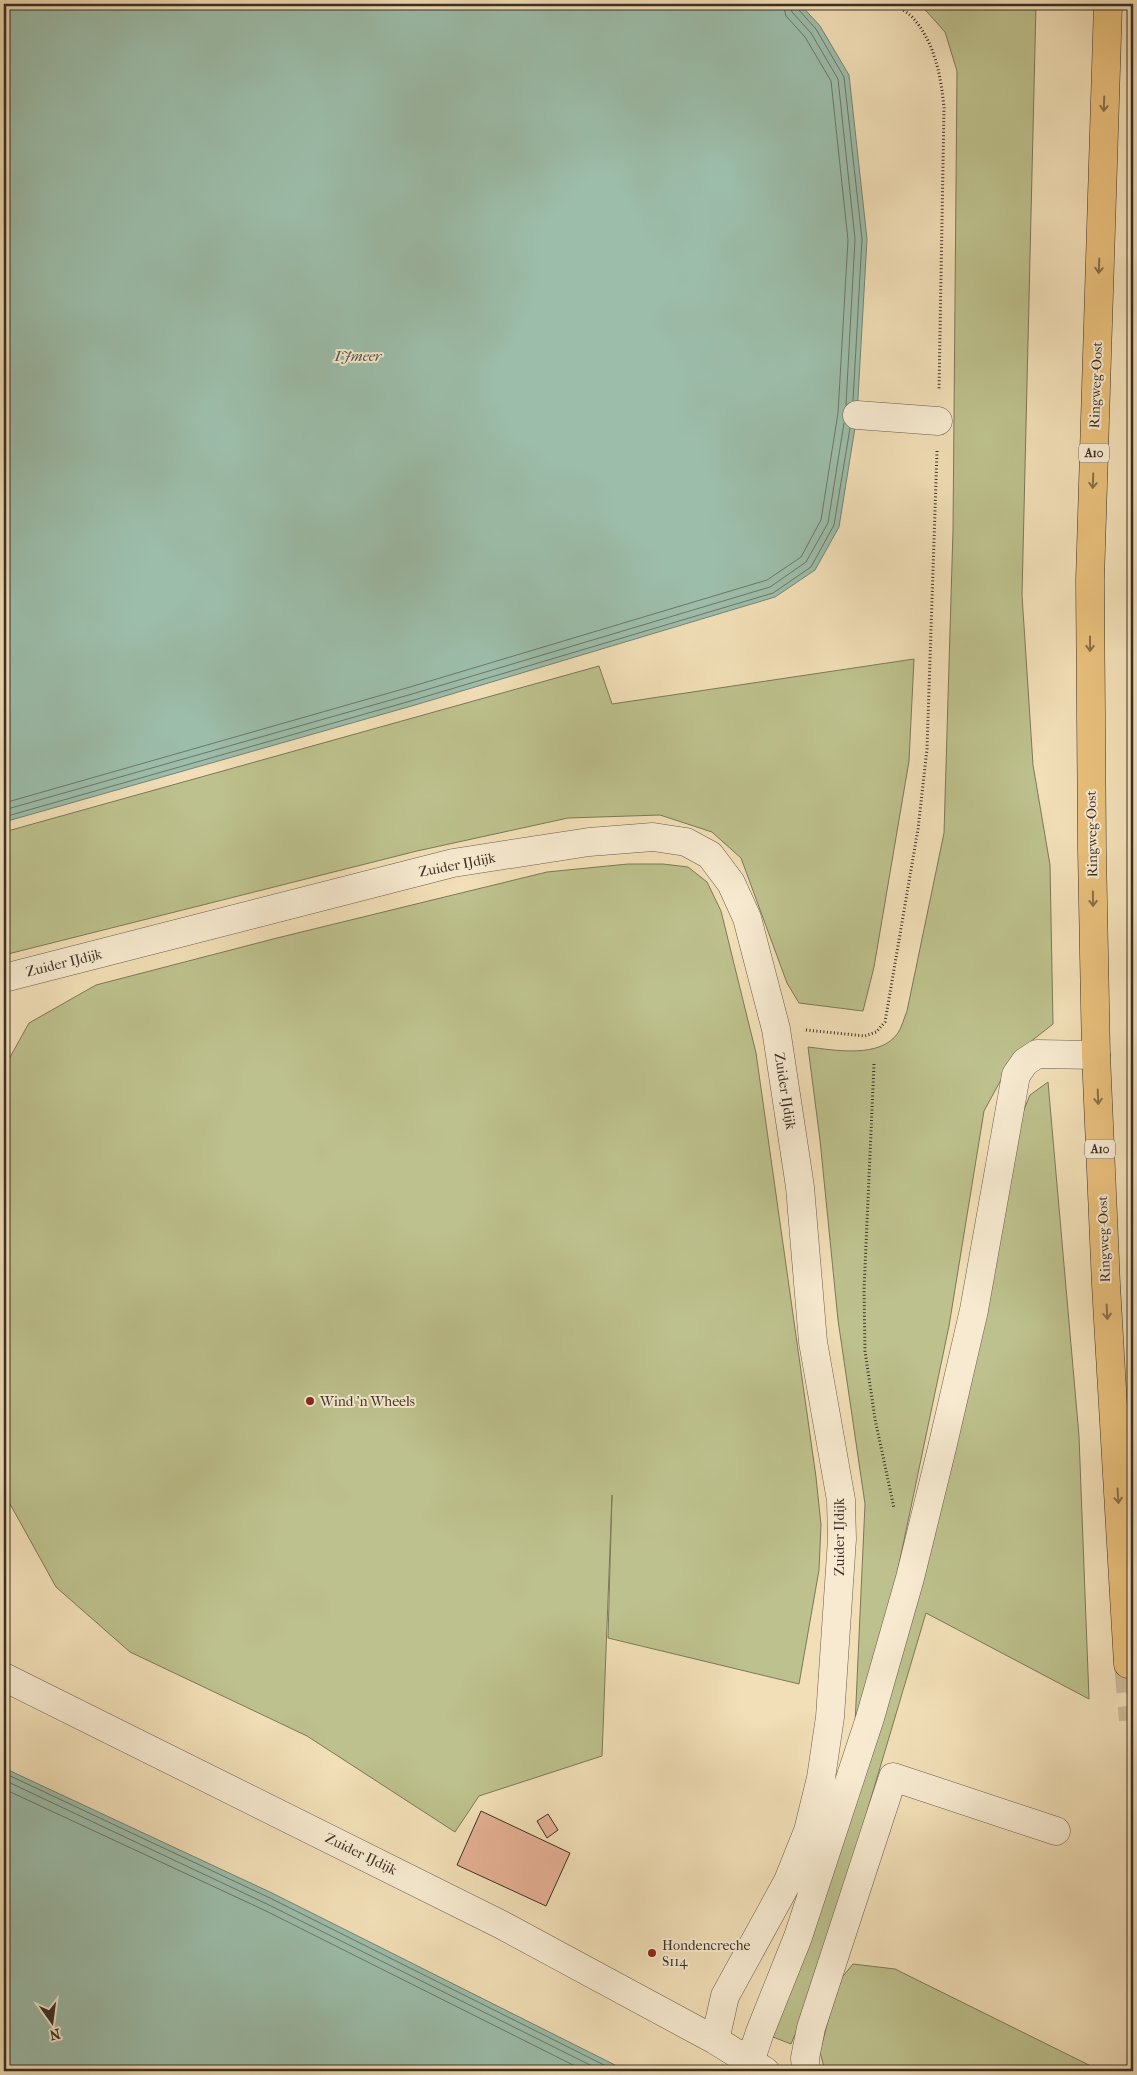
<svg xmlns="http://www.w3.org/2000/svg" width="1137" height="2075" viewBox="0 0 1137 2075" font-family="'IM FELL French Canon',serif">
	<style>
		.green { fill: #bdc18d; stroke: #7c7859 }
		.water { fill: #9cbdaa; stroke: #758475 }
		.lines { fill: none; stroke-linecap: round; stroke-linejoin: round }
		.shore { stroke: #6c7668; stroke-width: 1 }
		.building { fill: #e5b095; stroke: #3b2f25 }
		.highway-tunnel { stroke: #cdbc9a; stroke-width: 28; stroke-dasharray: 28 14; stroke-linecap: butt }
		.minor-casing { stroke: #695b4a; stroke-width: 29 }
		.highway-casing { stroke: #3b2f25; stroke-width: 29 }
		.path { stroke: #3b2f25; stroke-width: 3; stroke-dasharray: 1 2.5; stroke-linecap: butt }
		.minor { stroke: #f7ead0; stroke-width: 28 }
		.highway { stroke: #e9c07c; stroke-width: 28 }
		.oneway { stroke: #89704c }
		.poi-dot { fill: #8f2418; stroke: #f7ead0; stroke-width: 2 }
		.labels { text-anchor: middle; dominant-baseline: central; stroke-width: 4; stroke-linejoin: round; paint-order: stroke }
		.shield { fill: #f7ead0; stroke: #736758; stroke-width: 1 }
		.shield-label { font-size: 12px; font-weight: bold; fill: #3b2f25 }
		.street-label { font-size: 14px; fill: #3b2f25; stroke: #f7ead0 }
		.poi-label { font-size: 14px; fill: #3b2f25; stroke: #f7ead0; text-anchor: start }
		.water-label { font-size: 15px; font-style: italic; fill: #535246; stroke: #f7ead0 }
	</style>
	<rect width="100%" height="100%" fill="#f2dfb7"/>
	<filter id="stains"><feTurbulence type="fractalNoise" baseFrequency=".004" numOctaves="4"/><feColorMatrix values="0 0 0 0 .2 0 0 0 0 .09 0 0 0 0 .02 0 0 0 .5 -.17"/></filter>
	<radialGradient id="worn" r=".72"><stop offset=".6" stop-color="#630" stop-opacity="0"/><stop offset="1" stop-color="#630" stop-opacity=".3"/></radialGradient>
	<!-- green -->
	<path class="green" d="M920,4H1036L1022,595L1033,765L1050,865L1053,1024L1015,1054L984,1111L949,1326L895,1583L855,1725L865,1504L838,1320L820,1140L808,1047C834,1050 880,1059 898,1033C902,1027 904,1018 907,1011L944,833L953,530L957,71L945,32Z
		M914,659L909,761L874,967L863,1011L799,1003L787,983L741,858L712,832L660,815L568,818L417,851L4,955V832L599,666L612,704Z
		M628,864H663L688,867L707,882L721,911L756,1053L816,1477L821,1525L819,1570L799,1684L608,1638L612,1495L602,1756L479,1796L455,1832L307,1736L130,1652L56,1587L4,1493V1068L29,1023L96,985L277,938L547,872Z
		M1048,1082L1079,1436L1089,1699L926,1613L814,1990L791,2044L773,2037L897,1667L1016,1129L1030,1095Z
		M853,1964L895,1969L1101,2071H825L820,2052L838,1982Z"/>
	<!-- water -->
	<path class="water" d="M4,4H800L820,26L849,75L867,239L857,415L839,527L815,570L775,597L415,705L4,822Z
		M4,1768L272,1893L627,2071H4Z"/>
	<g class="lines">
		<!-- shore -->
		<path class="shore" d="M790,4L792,12L811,33L838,79L855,239L846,405
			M797,4L798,9L816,29L844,77L862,239L853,401
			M4,803L410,687L767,580L801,557L821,520L838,413L848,240L831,81L805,37L786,16L783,4
			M4,810L412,694L770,587L806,562L828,523L844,423
			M4,817L414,700L773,593L811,567L834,525L850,428
			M4,1773L270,1898L616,2071
			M4,1780L267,1904L602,2071
			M4,1789L264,1910L585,2071"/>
	</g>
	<!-- building -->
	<path class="building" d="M481,1811L570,1853L546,1906L457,1865Z
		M548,1814L558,1830L547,1838L537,1821Z"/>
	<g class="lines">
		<!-- highway-tunnel -->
		<path class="highway-tunnel" d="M1128,1664L1133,1720"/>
		<!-- minor casing -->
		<g class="minor-casing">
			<path id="minor" d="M857,415L938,421
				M4,978L453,863L589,842L653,837L686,842L710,855L731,883L747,918L776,1029L800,1187L813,1342L841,1500L842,1539L830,1717L821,1778L808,1831L788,1881L725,1996L715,2040
				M4,1677L502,1925L715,2040L765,2071
				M750,2062L760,2032L798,1937L870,1718L910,1578L942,1448L974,1310L1016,1075L1025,1062L1037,1054L1096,1055
				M806,2071L805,2058L811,2028L893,1777L1056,1831"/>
		</g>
		<!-- highway casing -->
		<g class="highway-casing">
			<path id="highway" d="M1108,4L1090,580L1092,851L1096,1055L1106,1285L1128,1664"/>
		</g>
		<!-- path -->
		<path class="path" d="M895,4C901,9 909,13 914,19C935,44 941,76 944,108L939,390
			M806,1030L865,1036L876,1032L885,1022L918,829L927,749L937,451
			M874,1064L864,1290L865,1351L875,1419L894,1508"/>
		<!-- minor -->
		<use href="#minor" class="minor"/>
		<!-- highway -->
		<use href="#highway" class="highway"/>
	</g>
	<!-- one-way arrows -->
	<defs><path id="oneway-shaft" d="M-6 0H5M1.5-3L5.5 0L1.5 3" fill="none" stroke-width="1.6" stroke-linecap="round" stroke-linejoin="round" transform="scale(1.25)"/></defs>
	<g class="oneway">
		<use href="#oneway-shaft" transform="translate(1104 104) rotate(92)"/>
		<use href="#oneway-shaft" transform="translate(1099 266) rotate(92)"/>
		<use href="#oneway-shaft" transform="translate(1093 481) rotate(92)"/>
		<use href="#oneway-shaft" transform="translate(1090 644) rotate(90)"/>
		<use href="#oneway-shaft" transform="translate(1093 899) rotate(89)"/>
		<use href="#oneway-shaft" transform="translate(1098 1097) rotate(88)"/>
		<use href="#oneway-shaft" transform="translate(1107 1312) rotate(87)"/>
		<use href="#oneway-shaft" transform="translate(1118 1496) rotate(86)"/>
	</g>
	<!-- markers -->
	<g class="poi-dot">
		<circle cx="310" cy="1401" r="5"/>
		<circle cx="652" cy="1953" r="5"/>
	</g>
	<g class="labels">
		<!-- shield labels -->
		<g class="shield">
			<rect x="1079" y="443.5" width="30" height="19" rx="4"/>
			<rect x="1085" y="1139.5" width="30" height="19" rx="4"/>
		</g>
		<g class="shield-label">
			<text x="1094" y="453">A10</text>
			<text x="1100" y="1149">A10</text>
		</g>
		<!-- street labels -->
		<g class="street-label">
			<text transform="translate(1096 385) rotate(-88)">Ringweg-Oost</text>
			<text transform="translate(1092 834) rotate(-91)">Ringweg-Oost</text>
			<text transform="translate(457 865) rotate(-11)">Zuider IJdijk</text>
			<text transform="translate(64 963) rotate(-14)">Zuider IJdijk</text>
			<text transform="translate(785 1091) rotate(81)">Zuider IJdijk</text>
			<text transform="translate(1104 1239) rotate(-92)">Ringweg-Oost</text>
			<text transform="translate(839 1537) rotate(-90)">Zuider IJdijk</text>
			<text transform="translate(361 1854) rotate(26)">Zuider IJdijk</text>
		</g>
		<!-- poi labels -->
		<g class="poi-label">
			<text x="320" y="1401">Wind 'n Wheels</text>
			<text x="662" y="1945">Hondencreche<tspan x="662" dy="16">S114</tspan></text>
		</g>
		<!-- water labels -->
		<g class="water-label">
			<text x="358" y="356">IJmeer</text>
		</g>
	</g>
	<!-- margin -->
	<rect width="1137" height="2075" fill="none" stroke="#f2dfb7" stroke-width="20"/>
	<rect x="5" y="5" width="1127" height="2065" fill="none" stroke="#3b2f25" stroke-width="2.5"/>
	<rect x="10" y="10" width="1117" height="2055" fill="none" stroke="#3b2f25"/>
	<!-- north arrow -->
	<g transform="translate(52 2022) rotate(166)" stroke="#f7ead0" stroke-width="4" paint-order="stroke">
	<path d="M0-4L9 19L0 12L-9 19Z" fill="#3b2f25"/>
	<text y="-8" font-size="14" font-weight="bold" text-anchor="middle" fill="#3b2f25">N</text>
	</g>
	<rect width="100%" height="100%" filter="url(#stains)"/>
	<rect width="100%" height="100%" fill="url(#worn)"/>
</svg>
